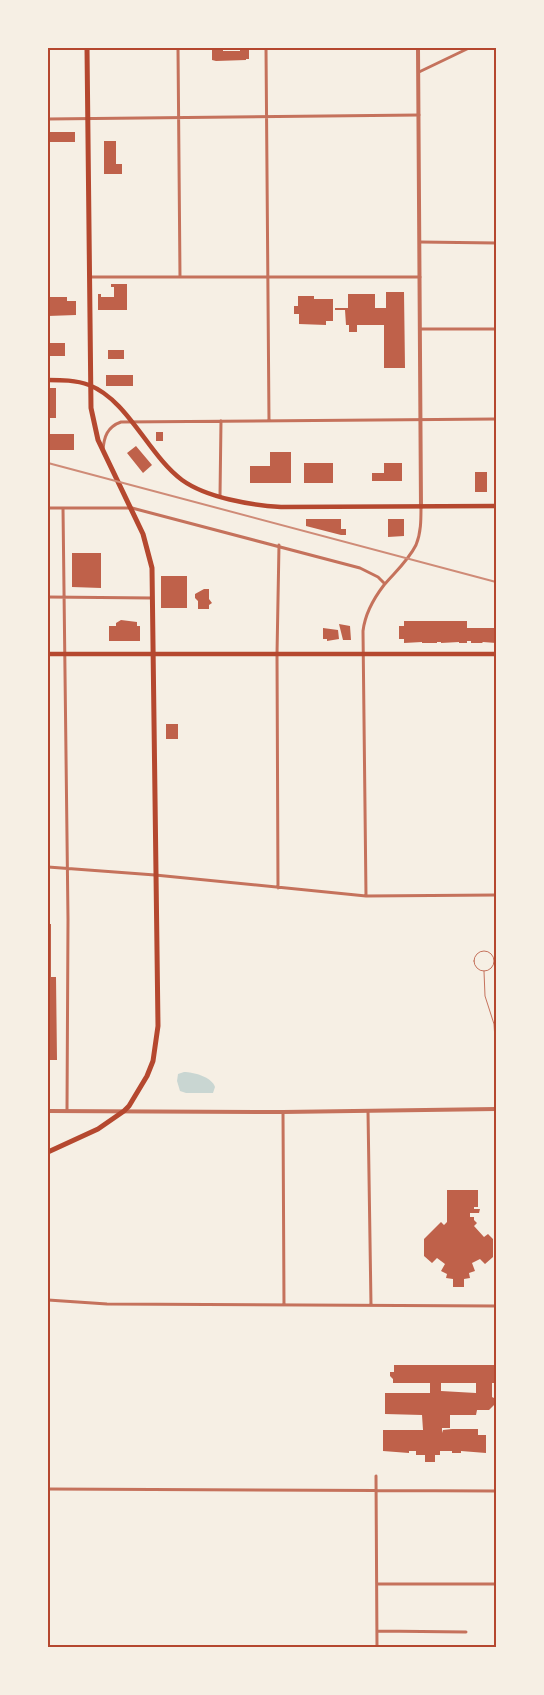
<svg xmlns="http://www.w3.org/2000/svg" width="544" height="1695" viewBox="0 0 544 1695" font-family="'Varela Round',sans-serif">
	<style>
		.water { fill: #c9d6d2 }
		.building { fill: #bf614a; fill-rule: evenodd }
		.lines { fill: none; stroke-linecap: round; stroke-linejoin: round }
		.service { stroke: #c5725c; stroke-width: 1 }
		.minor { stroke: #c5725c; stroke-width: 3 }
		.tertiary { stroke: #c5725c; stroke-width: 4 }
		.secondary { stroke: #b5482f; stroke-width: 4.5 }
		.primary { stroke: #b5482f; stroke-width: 5 }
		.rail { stroke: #cf8b77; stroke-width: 2 }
		.neatline { fill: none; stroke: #b5482f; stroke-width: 2 }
	</style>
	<rect width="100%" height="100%" fill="#f6efe4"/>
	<!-- water -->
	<path class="water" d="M184,1072C193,1072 212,1077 215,1087L213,1093H186L180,1091L177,1081L178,1074Z"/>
	<!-- building -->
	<path class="building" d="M195,48H223V51H240V48H249V59H246V60L216,61L212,60V50H195Z
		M48,132H75V142H48Z
		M104,141H116V164H122V174H104Z
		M111,284H127V310H98V294H101V297H114V287H111Z
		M386,292H404L405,368H384V325H357V332H349V325H346L345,310H335V308H348V294H375V308H386Z
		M298,296H314V299H333V321H326V325L299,324V314H294V306H298Z
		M50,297H67V301H76V315L48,316V300H50Z
		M48,343H65V356H48Z
		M108,350H124V359H108Z
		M106,375H133V386H106Z
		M48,388H56V418H48Z
		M156,432H163V441H156Z
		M50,434H74V450H50Z
		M136,446L152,465L143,473L127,453Z
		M270,452H291V483H250V466H270Z
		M304,463H333V483H304Z
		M384,463H402V481H372V473H384Z
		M475,472H487V492H475Z
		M306,519H341V529H346V535H341L306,526Z
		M388,519H404V536L388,537Z
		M72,553H101V588L72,587Z
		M161,576H187V608H161Z
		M204,589H209V599L212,603L209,605V609H198V601L195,598V594Z
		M121,620L137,622V626H140V641H109V626H116V623Z
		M404,621H467V628H496V643L483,642L482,643H471V641H467V643H459V642L441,643V642H437V643H422V642L404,643V639H399V626H404Z
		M339,624L350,626L351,640H343Z
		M323,628L338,630L339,639L327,641V639H323Z
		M166,724H178V739H166Z
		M48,924H51V977H56L57,1060H49V1057H48Z
		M447,1190H478V1207H474V1209H480L479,1213H470V1217H474V1220L477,1223L474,1226L484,1237L488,1234L493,1239V1257L485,1264L480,1259L472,1263L475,1271L469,1273L470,1278L464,1279V1287H453V1279L446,1278L447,1274L441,1271L445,1264L437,1258L432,1263L424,1256V1239L441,1222L444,1225L447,1222Z
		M394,1365H496V1383H492V1397L496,1399V1403L489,1410H477L476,1415H450V1428H442V1433L443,1430L452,1429H478V1435H486V1453L461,1451V1453H452V1451H440V1455H435V1462H425V1455H416V1451H409V1453L383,1451V1430H423L422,1415L385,1414V1393H430V1383H393V1379L390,1376V1372H394ZM441,1383H476V1393L441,1391Z"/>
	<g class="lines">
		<!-- service -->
		<path class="service" d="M474 961a10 10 0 1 1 20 0a10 10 0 1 1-20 0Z
			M484,971L485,996L494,1024L496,1055"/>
		<!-- minor -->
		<path class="minor" d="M178,48L180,277
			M266,48L269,421
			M419,72L469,48
			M48,119L419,115
			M420,242L496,243
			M90,277H420
			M420,329H496
			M103,450C104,437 107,427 121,422L496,419
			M220,496L221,421
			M48,508H132L360,568L378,577L385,584
			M63,508L68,919L67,1111
			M48,597L152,598
			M48,867L155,875L366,896L496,895
			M278,888L277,654L279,545
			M366,896L363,631C365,614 374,598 384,585C395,572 408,561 416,545C421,533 421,520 421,507
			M368,1111L371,1305
			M283,1112L284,1305
			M48,1300L107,1304L496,1306
			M376,1476L377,1648
			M48,1489L496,1491
			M377,1584H496
			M377,1631L466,1632"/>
		<!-- tertiary -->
		<path class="tertiary" d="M418,48L421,507
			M48,1111L283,1112L496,1109"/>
		<!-- secondary -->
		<path class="secondary" d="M48,380C61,380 76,380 89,385C128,400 149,456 182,480C207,498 251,505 281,507L496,506
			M48,654H496"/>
		<!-- primary -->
		<path class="primary" d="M48,1152L98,1129L124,1111L129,1106L147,1076L153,1061L158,1026L152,568L143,534L98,440L91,408L87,48"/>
		<!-- rail -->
		<path class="rail" d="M48,463L496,582"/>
	</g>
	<!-- border -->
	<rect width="544" height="1695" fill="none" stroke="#f6efe4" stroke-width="98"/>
	<rect x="49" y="49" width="446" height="1597" class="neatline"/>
</svg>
